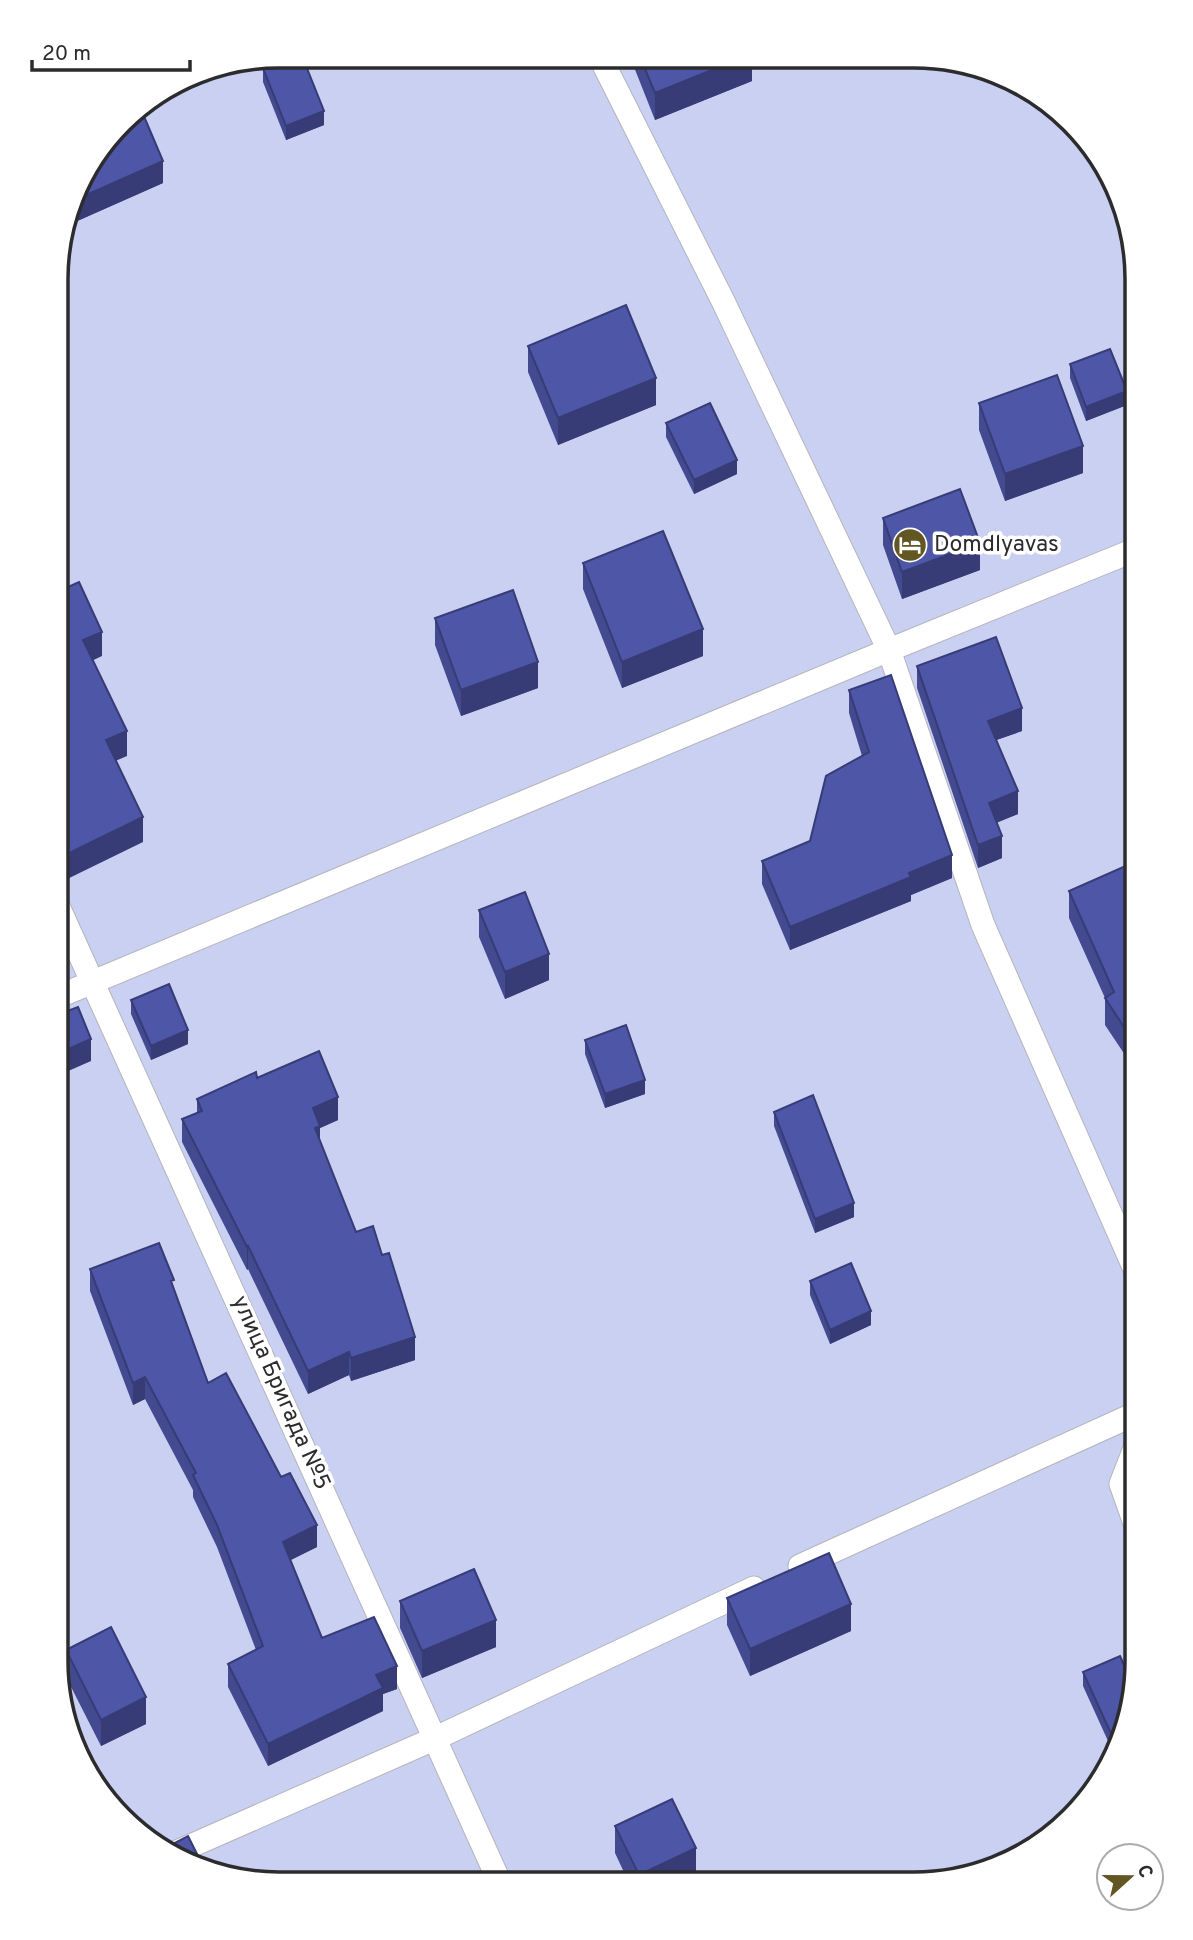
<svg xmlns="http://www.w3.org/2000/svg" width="1193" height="1940" viewBox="0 0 1193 1940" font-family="Overpass,sans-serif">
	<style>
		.green { fill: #c9d0f2 }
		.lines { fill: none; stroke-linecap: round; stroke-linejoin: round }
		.lane-casing { stroke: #b4b5bc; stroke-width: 25 }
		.lane { stroke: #fff; stroke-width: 23 }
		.wall { fill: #434a90 }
		.shaded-wall { fill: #373c76 }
		.building { fill: #4e56a8; stroke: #373c76; stroke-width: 2 }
		.labels { text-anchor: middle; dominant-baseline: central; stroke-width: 7; stroke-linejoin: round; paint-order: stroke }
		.poi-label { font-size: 23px; fill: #2c2c2f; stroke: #fff; text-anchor: start }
		.street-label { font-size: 23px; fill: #2c2c2f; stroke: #fff }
		.rim { fill: none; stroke: #2c2c2f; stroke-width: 3.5 }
	</style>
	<rect width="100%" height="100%" fill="#f0f2f9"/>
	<!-- green -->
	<path class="green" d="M280,56L943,58L1050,102L1120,194L1137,280L1136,1675L1120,1746L1091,1796L999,1867L914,1884L251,1882L143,1838L73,1746L56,1660L58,251L79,180L132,112L194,73Z"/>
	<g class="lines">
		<!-- lane casing -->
		<g class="lane-casing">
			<path id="lane" d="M600,57L723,301L889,650L983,925L1137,1274
				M57,904L500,1883
				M57,997L889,650L1137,549
				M1137,1529L1121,1484L1137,1443
				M800,1566L1137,1413
				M177,1852L436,1738L754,1588"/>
		</g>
		<!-- lane -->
		<use href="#lane" class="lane"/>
	</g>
	<!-- wall -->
	<path class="wall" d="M630,57H752V81L655,120Z
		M263,68L324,125L286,140L263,82Z
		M79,180L163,183L75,222L70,210Z
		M528,346L656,405L558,445L528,372Z
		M1070,364L1127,405L1086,421L1070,378Z
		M979,403L1083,473L1005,501L979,430Z
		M666,423L737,474L694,494L666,437Z
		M883,518L980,570L902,599L883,545Z
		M583,563L703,656L622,688L583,589Z
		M435,618L538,688L461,716L435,645Z
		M917,666L1022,731L996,740L1018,814L997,822L1002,858L978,868L917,688Z
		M849,690L952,878L911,895V901L790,950L762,884V861L810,841L862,756L849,713Z
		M1137,879V1073L1105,1025V998L1069,918V891Z
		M479,910L549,980L505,999L479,937Z
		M131,1000L188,1044L151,1060L131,1014Z
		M585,1040L645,1094L605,1108L585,1054Z
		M257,1078L338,1120L320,1128V1141L356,1232L415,1360L351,1381L349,1375L308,1394L248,1269L247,1270L182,1142V1119L197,1113V1099Z
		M774,1112L854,1217L815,1233L774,1126Z
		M90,1269L174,1289L208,1383L317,1547L290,1560L322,1638L397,1689L383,1694V1711L268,1766L228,1687V1664L256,1650L217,1547L193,1497V1490L145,1399L133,1405L90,1291Z
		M810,1281L871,1325L830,1344L810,1295Z
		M727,1598L851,1631L750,1676L727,1625Z
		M400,1601L496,1647L422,1678L400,1628Z
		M66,1650L146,1724L101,1746L66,1677Z
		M1120,1656L1113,1752L1083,1686V1672Z
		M615,1826L696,1875L678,1883H629L615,1853Z"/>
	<!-- shaded-wall -->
	<path class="shaded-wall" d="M744,57H752V81L655,120V93Z
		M172,87V91L146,103Z
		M324,111V125L286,140V126Z
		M163,161V183L75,222V200Z
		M656,378V405L558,445V418Z
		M1127,391V405L1086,421V407Z
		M1083,446V473L1005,501V474Z
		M737,460V474L694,494V480Z
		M980,543V570L902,599V572Z
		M703,629V656L622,688V662Z
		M102,632V656L83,665V640Z
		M538,662V688L461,716V690Z
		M1022,708V731L988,743V721Z
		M127,731V756L106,765V740Z
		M1018,791V814L989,826V803Z
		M143,817V842L57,884V859Z
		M1002,836V858L978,868V845Z
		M952,855V878L911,895V901L790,950V927L909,873Z
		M549,954V980L505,999V972Z
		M188,1030V1044L151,1060V1046Z
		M91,1039V1061L57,1076V1054Z
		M645,1080V1094L605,1108V1094Z
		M338,1097V1120L320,1128V1149L315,1151L313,1108Z
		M854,1203V1217L815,1233V1219Z
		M248,1246V1269L247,1270V1247Z
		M871,1311V1325L830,1344V1330Z
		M415,1337V1360L351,1381V1358Z
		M349,1352V1375L308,1394V1371Z
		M145,1377V1399L133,1405V1383Z
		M317,1525V1547L283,1564V1542Z
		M851,1604V1631L750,1676V1649Z
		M496,1620V1647L422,1678V1651Z
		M397,1666V1689L383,1694V1711L268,1766V1744L376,1675Z
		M146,1697V1724L101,1746V1720Z
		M1123,1734L1120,1746L1117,1750L1113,1752V1738Z
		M696,1848V1875L678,1883H639V1875Z"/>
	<!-- building -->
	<path class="building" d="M293,56H302L324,111L286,126L263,68Z
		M640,57H744L655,93Z
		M140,107L163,161L75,200L74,197L79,180L132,112Z
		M626,305L656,378L558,418L528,346Z
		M1110,349L1127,391L1086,407L1070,364Z
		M1057,375L1083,446L1005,474L979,403Z
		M710,403L737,460L694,480L666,423Z
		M960,489L980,543L902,572L883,518Z
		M663,531L703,629L622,662L583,563Z
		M79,582L102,632L83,640L127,731L106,740L143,817L57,859V592Z
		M513,590L538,662L461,690L435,618Z
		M996,637L1022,708L988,721L1018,791L989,803L1002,836L978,845L917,666Z
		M891,675L952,855L909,873L911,877L790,927L762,861L810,841L826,776L869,752L849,690Z
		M1130,864L1137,879V1047L1105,998L1114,992L1069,891Z
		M525,892L549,954L505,972L479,910Z
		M169,984L188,1030L151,1046L131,1000Z
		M78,1007L91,1039L57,1054V1015Z
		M626,1025L645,1080L605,1094L585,1040Z
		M319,1051L338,1097L313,1108L320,1126L315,1128L356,1232L373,1226L382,1255L389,1253L415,1337L351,1358L349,1352L308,1371L248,1246L247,1247L182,1119L202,1111L197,1099L256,1072L257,1078Z
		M813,1095L854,1203L815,1219L774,1112Z
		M159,1243L174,1280L171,1281L208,1383L226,1373L281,1477L290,1473L317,1525L283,1542L322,1638L374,1617L397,1666L376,1675L383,1688L268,1744L228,1664L263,1646L217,1525L193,1475L196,1473L145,1377L133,1383L90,1269Z
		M851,1263L871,1311L830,1330L810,1281Z
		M829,1553L851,1604L750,1649L727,1598Z
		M474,1569L496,1620L422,1651L400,1601Z
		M111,1627L146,1697L101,1720L66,1650Z
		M1120,1656L1134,1687L1123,1734L1113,1738L1083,1672Z
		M672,1799L696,1848L639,1875L615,1826Z
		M188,1836L201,1862L167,1847Z"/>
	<!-- icons -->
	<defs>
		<g id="hotel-disc" transform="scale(1.75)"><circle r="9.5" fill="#625622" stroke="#fff"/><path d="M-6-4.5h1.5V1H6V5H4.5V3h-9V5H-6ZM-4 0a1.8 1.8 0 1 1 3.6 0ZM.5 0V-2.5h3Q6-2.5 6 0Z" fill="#fff"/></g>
	</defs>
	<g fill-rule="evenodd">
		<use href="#hotel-disc" x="910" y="545"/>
	</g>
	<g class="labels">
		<!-- poi labels -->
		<g class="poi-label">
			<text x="934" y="545">Domdlyavas</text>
		</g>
		<!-- street labels -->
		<g class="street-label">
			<text transform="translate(280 1393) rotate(66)">улица Бригада №5</text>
		</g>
	</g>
	<!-- crop -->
	<path d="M0 0H1193V1940H0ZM279 68H914A211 211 0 0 1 1125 279V1661A211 211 0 0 1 914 1872H279A211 211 0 0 1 68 1661V279A211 211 0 0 1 279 68Z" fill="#fff" fill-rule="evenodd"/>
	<path class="rim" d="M279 68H914A211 211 0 0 1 1125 279V1661A211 211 0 0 1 914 1872H279A211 211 0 0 1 68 1661V279A211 211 0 0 1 279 68Z"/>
	<!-- north arrow -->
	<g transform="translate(1130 1877) rotate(69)"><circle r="33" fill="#ffffff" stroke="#ababac" stroke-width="2"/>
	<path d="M0-5L12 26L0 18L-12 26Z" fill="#625622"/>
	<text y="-10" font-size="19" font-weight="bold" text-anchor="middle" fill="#2c2c2f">С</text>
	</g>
	<!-- scale -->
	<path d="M32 60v10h158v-10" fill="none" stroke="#2c2c2f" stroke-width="3.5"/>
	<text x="42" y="60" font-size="21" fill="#2c2c2f" stroke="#ffffff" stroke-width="5" paint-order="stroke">20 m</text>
</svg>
